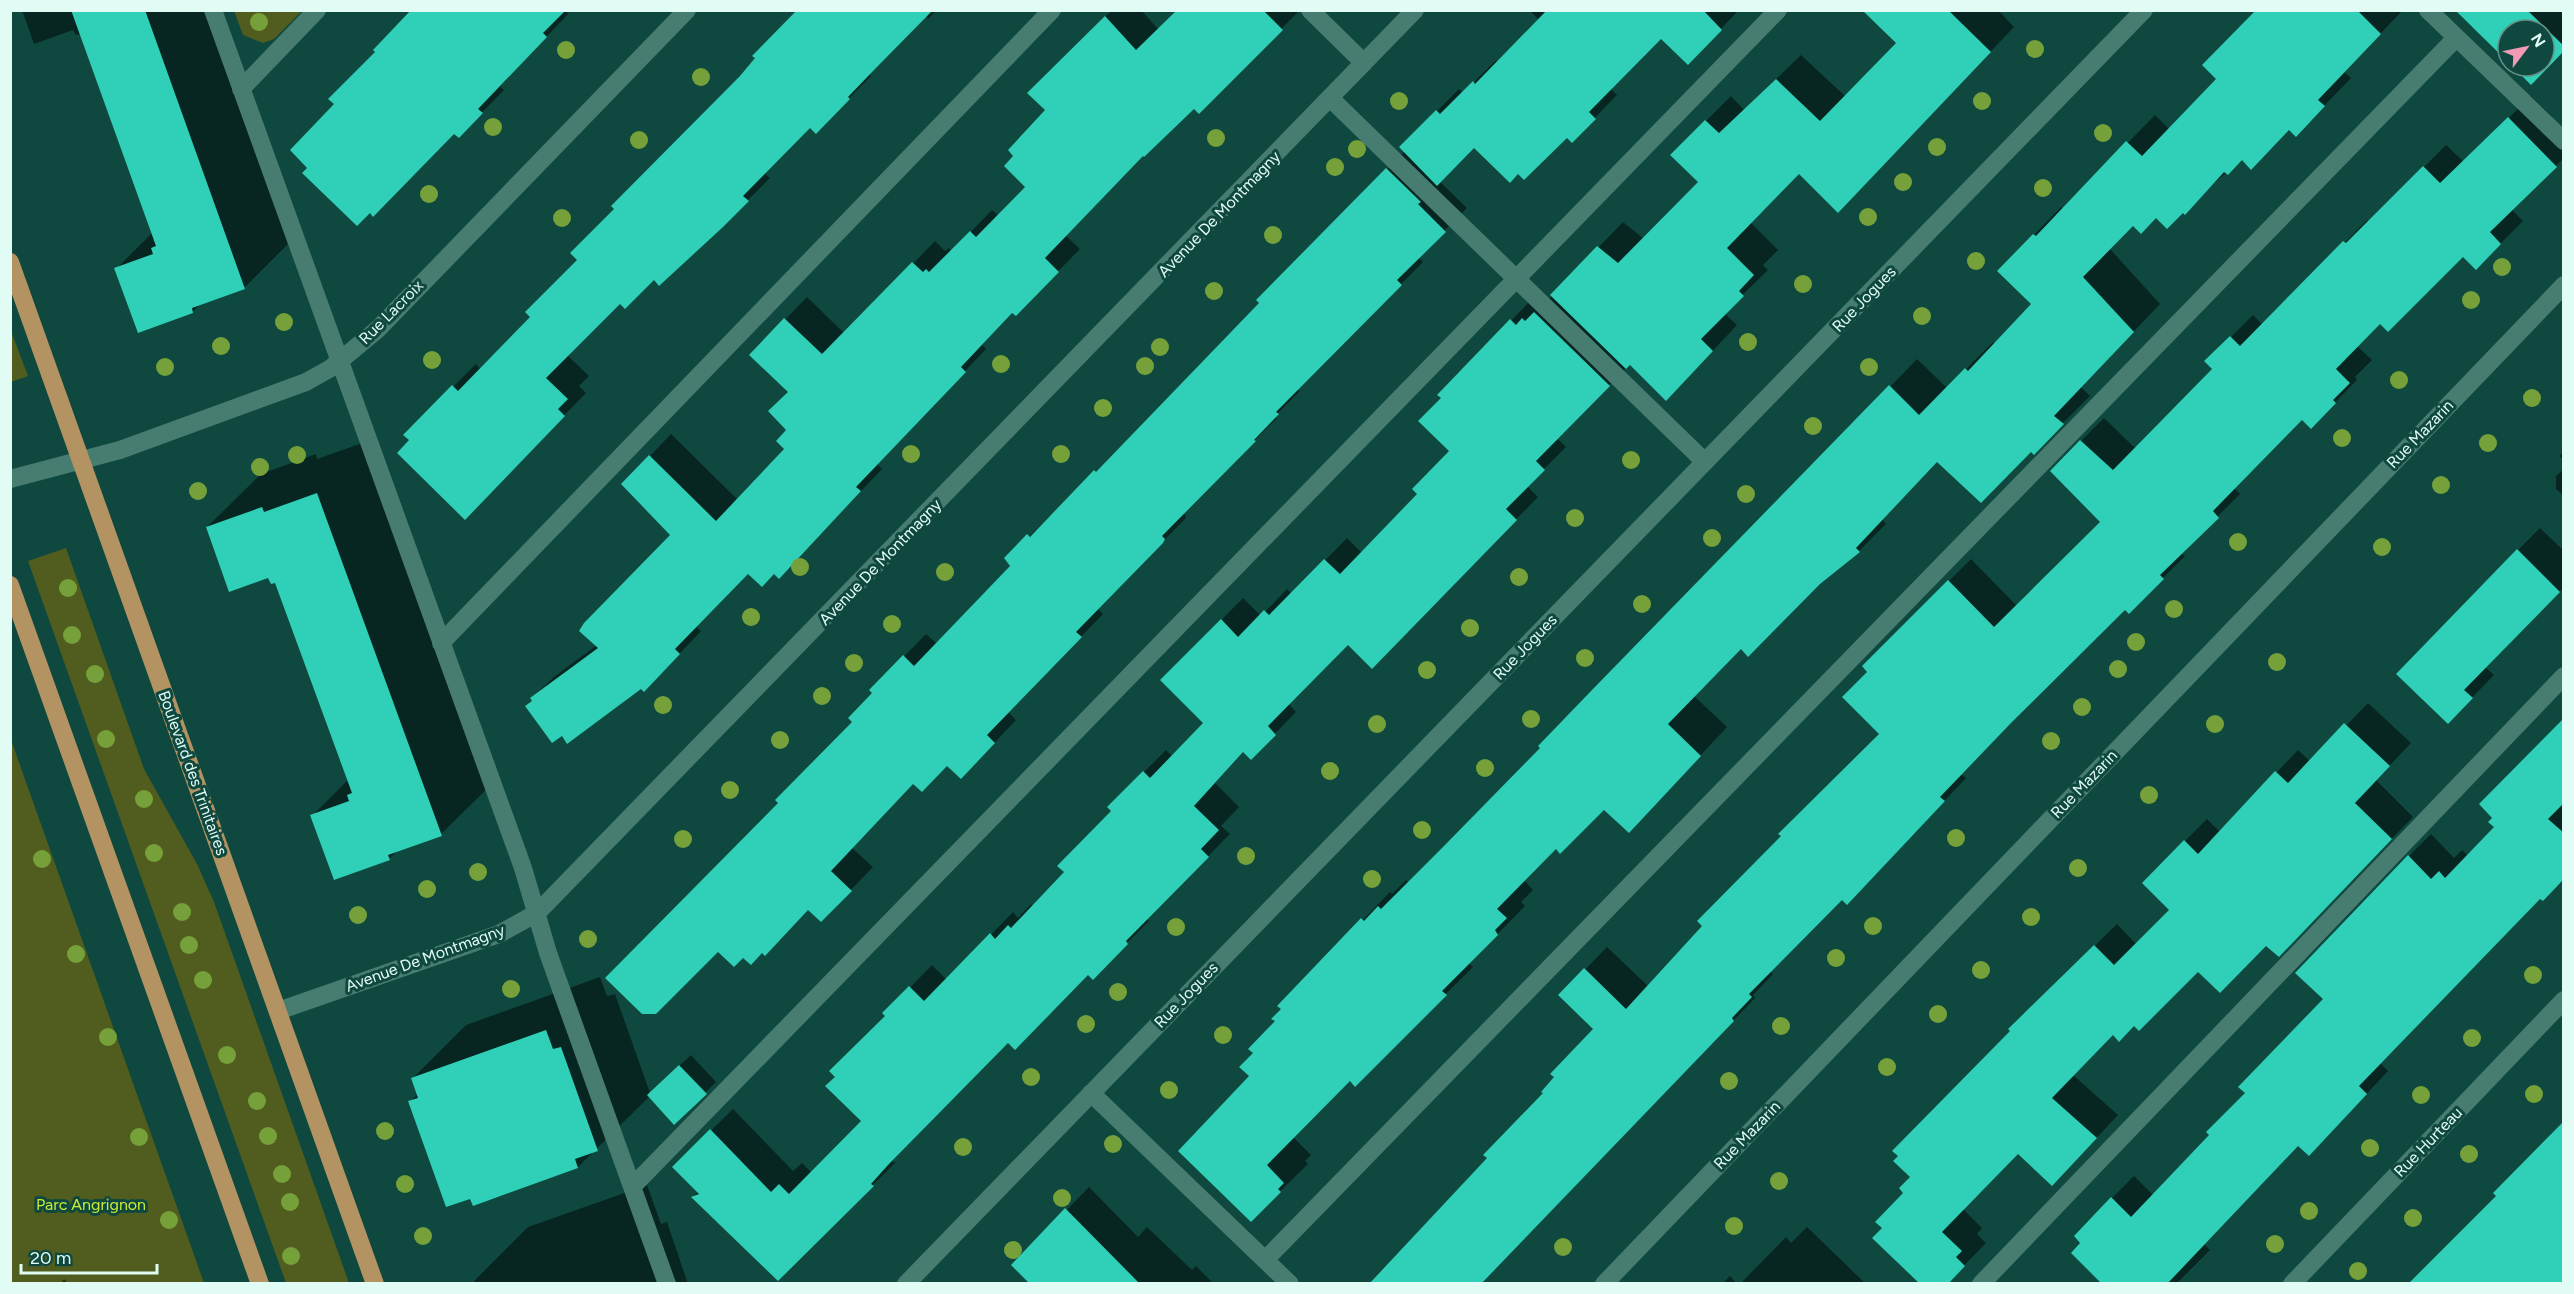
<svg xmlns="http://www.w3.org/2000/svg" width="2574" height="1294" viewBox="0 0 2574 1294" font-family="Figtree,sans-serif">
	<style>
		.green { fill: #515d1e }
		.shadow { fill: #0007 }
		.building { fill: #2fd0b7 }
		.lines { fill: none; stroke-linecap: round; stroke-linejoin: round }
		.minor { stroke: #477c71; stroke-width: 18 }
		.major { stroke: #b39361; stroke-width: 18 }
		.tree { fill: #76a13a }
		.labels { text-anchor: middle; dominant-baseline: central; stroke-width: 6; stroke-linejoin: round; paint-order: stroke }
		.street-label { font-size: 16px; fill: #e1fcf5; stroke: #0f483f }
		.park-label { font-size: 16px; fill: #cbea35; stroke: #0f483f }
	</style>
	<rect width="100%" height="100%" fill="#0f483f"/>
	<!-- green -->
	<path class="green" d="M234,11V10L302,11L274,39L263,43L243,35Z
		M11,331L28,376L11,382H10Z
		M66,548L144,769L197,864L214,902L349,1283H286L28,561Z
		M10,737L204,1283H11Z"/>
	<!-- shadow -->
	<path class="shadow" d="M22,10H217L298,234L245,287L202,303L192,312L116,269L153,232L81,34L76,35L73,30L34,44Z
		M565,10L568,14L500,86L504,90L459,136L455,132L305,173Z
		M799,10H937L928,19L926,16L869,74L871,76L816,132L810,126L764,173L770,178L722,226L620,302L567,355L589,376L579,386L586,393L487,495L405,435L476,364L481,370L532,316L579,260L616,209L741,77Z
		M1112,10H1141L1159,30L1179,10H1300L1199,112L1194,107L1143,154L1065,235L1080,249L1016,314L1013,311L982,345L986,349L877,464L882,469L779,577L775,572H748L695,626L701,631L666,668L641,688L533,700L532,698L554,677L597,645L672,535L650,456L671,434L738,500L787,449L789,430L790,391L751,355L807,297L845,334L935,241L945,251L949,248L952,251L992,210L999,216L1028,187L1047,110L1030,93Z
		M1533,10H1739L1688,63L1661,37L1610,88L1617,95L1572,141L1567,136L1474,146L1439,181L1467,208L1418,257L1423,262L1297,389L1300,391L1275,416L1277,418L1183,513L1186,516L1185,519L1097,608L1103,614L1008,712L1016,720L983,755L947,764L914,782L852,848L873,867L843,898L809,909L780,803L854,722L874,693L871,690L926,634L937,644L1012,566L1006,559L1119,450L1261,303L1258,300L1405,151L1401,147L1459,89L1463,93L1496,60L1498,62L1539,20L1531,12Z
		M1913,10H1998L2014,27L1863,186L1799,172L1750,222L1778,250L1763,265L1768,270L1724,313L1737,325L1691,374L1630,364L1557,438L1566,447L1527,486L1538,497L1394,645L1348,643L1288,703L1296,712L1251,758L1244,751L1215,783L1239,807L1221,826L1230,834L1147,918L1149,921L1093,977L1089,973L1008,1041L892,1161L895,1163L778,1279L693,1197L699,1191L674,1167L733,1109L793,1171L802,1163L812,1173L863,1121L887,1016L885,1013L932,965L947,980L1013,912L1018,918L1031,904L1033,907L1066,872L1113,811L1109,807L1166,750L1173,757L1205,723L1162,680L1243,598L1261,616L1287,589L1292,594L1347,538L1362,553L1419,494L1451,451L1443,398L1439,395L1533,298L1548,300L1623,222L1644,239L1700,182L1672,155L1731,96L1744,110L1801,55L1846,97L1898,43Z
		M2258,10H2403L2344,72L2351,78L2323,107L2242,159L2212,185L2156,217L2133,224L2110,249L2160,304L2081,387L2090,396L2061,425L2032,450L1938,460L1882,519L1886,524L1859,551L1741,647L1694,696L1727,727L1656,803L1604,808L1557,847L1524,880L1533,890L1521,902L1525,906L1469,963L1473,967L1355,1084L1350,1079L1293,1137L1311,1155L1305,1161L1308,1164L1251,1220V1076L1255,1053L1283,1009L1279,1006L1390,892L1392,894L1406,880L1409,883L1455,837L1917,359L1947,388L1993,342L1995,344L2033,304L1999,271L2061,207L2063,209L2155,115L2169,129L2219,78Z
		M2462,10H2564V50L2531,83L2514,66H2544V30H2508V60Z
		M2531,96L2564,129V158L2511,209L2523,221L2476,268L2463,255L2380,322L2357,346L2372,360L2355,377L2357,380L2311,427L2302,418L2234,488L2240,494L2181,553L2185,556L2129,612L2125,607L2100,632L1961,774L1966,778L1869,881L1842,898L1770,971L1773,974L1753,995L1755,998L1481,1284L1489,1158L1545,1093L1595,1029L1560,995L1607,947L1648,986L1881,734L1869,672L1864,666L1971,559L2017,606L2102,521L2052,471L2081,441L2104,418L2136,449L2214,369L2207,361L2253,315L2263,325L2367,220L2369,222L2446,145L2464,162Z
		M371,440L495,781L441,834L399,849L389,859L312,816L349,779L276,581L207,527L261,474L316,454L317,459Z
		M2564,451V460L2559,456Z
		M2564,469V496L2556,489V476Z
		M2540,528L2564,551V587L2485,667L2494,675L2448,722L2518,550Z
		M2368,703L2411,743L2376,780L2413,817L2300,933L2198,970L2135,1024L2113,1034L2073,1075L2118,1115L2074,1162L2018,1152L1963,1209L1982,1228L1977,1234L1986,1243L1946,1284L1884,1228L1905,1193L1912,1177L2012,1031L2010,1029L2117,924L2137,945L2171,910L2185,841L2207,819L2220,832L2298,750L2311,762Z
		M2564,721V880L2543,899L2541,897L2380,1063L2388,1071L2331,1132L2298,1144L2204,1244L2210,1250L2176,1284H2104L2112,1198L2134,1176L2153,1195L2211,1135L2326,999L2409,856L2431,834L2454,858L2462,850L2468,856L2496,827Z
		M600,977L607,996L615,994L650,1093L691,1055L716,1082L674,1123L650,1096L578,1167L410,1102L418,1094L412,1079L466,1025Z
		M647,1185L661,1224L667,1222L688,1284H475L474,1281L528,1227Z
		M1089,1187L1138,1237L1147,1227L1192,1270L1196,1266L1214,1284H1032L1013,1265Z
		M1807,1227L1866,1284H1740L1786,1237L1791,1243Z
		M1730,1276L1737,1284H1722Z
		M64,1279L69,1284H60Z"/>
	<!-- building -->
	<path class="building" d="M71,10H145L245,289L192,308L193,313L138,333L114,268L153,254L151,248L156,246Z
		M411,10H566L543,33L547,37L478,109L483,113L459,138L454,134L373,217L370,213L357,226L302,173L307,168L290,150L334,104L328,99L375,52L373,50Z
		M797,10H933L874,70L848,97L850,99L816,134L810,128L743,196L749,201L723,227L659,286L654,280L625,309L620,304L546,378L568,399L558,409L565,416L465,520L397,453L409,440L403,435L452,385L458,391L530,317L525,312L577,260L570,253L614,209L611,206L740,76L755,58L752,56Z
		M1177,10H1263L1283,30L1199,114L1194,109L1144,157L1143,156L1045,258L1059,272L1016,316L1012,313L961,367L966,372L856,487L861,491L779,579L774,574L762,587L748,574L675,649L680,654L644,692L641,689L567,744L562,736L552,743L525,706L532,701L530,698L598,648L579,631L584,623L670,535L621,484L649,455L716,521L784,449L776,441L786,430L768,411L788,392L749,355L784,318L822,354L912,262L923,272L926,269L929,272L970,231L976,237L1025,187L1004,166L1013,156L1008,150L1045,110L1027,93L1105,16L1136,50Z
		M1547,10H1703L1722,30L1688,65L1661,39L1589,112L1596,119L1572,143L1567,138L1524,180L1518,174L1510,183L1474,148L1437,186L1399,147L1436,110L1440,114L1473,81L1475,84Z
		M1862,10H1948L1991,52L1838,213L1799,174L1727,248L1754,275L1739,291L1744,296L1701,339L1713,351L1666,401L1630,365L1626,369L1550,295L1597,246L1618,263L1698,182L1670,155L1705,120L1719,133L1776,79L1820,121L1896,43Z
		M2256,10H2357L2381,34L2318,100L2325,106L2296,137L2289,130L2251,170L2242,160L2228,175L2224,172L2185,215L2183,213L2167,229L2156,218L2141,234L2133,226L2083,277L2134,332L2054,416L2064,424L2034,455L2031,452L1981,503L1937,462L1856,548L1860,552L1820,584L1748,657L1741,649L1668,724L1701,756L1629,833L1604,810L1560,854L1556,849L1497,909L1507,918L1495,930L1498,935L1442,991L1447,995L1355,1087L1350,1081L1267,1165L1284,1183L1278,1189L1281,1192L1251,1222L1178,1151L1249,1076L1239,1067L1253,1053L1248,1049L1275,1021L1271,1019L1281,1009L1277,1006L1361,918L1364,921L1378,906L1381,909L1442,848L1540,748L1538,746L1592,690L1889,385L1919,415L1965,368L1968,371L2031,304L1997,271L2033,234L2036,236L2126,141L2142,156L2216,79L2202,65Z
		M2455,10H2527L2564,46V51L2531,85L2512,66H2544V30H2508V62Z
		M2508,117L2557,167L2490,232L2501,244L2476,270L2463,257L2388,332L2380,324L2336,369L2350,383L2333,400L2336,403L2311,429L2302,420L2213,511L2219,518L2160,575L2164,579L2129,614L2125,610L2012,722L1940,797L1945,801L1847,905L1842,900L1749,994L1752,997L1732,1018L1734,1021L1481,1284H1369L1487,1158L1483,1155L1543,1093L1541,1092L1554,1077L1550,1074L1593,1029L1558,995L1584,968L1626,1009L1702,926L1697,921L1781,836L1778,834L1879,734L1842,697L1867,672L1862,666L1948,580L1994,627L2100,522L2050,471L2080,440L2113,470L2212,369L2204,361L2230,336L2240,346L2343,241L2346,243L2423,166L2440,183Z
		M1386,168L1421,202L1418,204L1446,232L1397,280L1402,285L1276,412L1279,414L1254,440L1256,441L1162,536L1165,539L1163,543L1076,632L1082,637L987,735L995,743L961,779L947,766L922,792L913,784L831,871L852,891L821,922L808,910L765,956L762,953L751,965L743,958L734,967L718,952L656,1014H642L605,978L778,803L775,800L852,722L848,718L872,693L869,690L903,655L914,666L1010,566L1004,558L1027,534L1030,537L1094,470L1096,472L1259,303L1256,300Z
		M1534,312L1610,386L1536,461L1545,470L1506,509L1517,520L1372,669L1348,645L1268,726L1276,735L1251,760L1243,752L1194,806L1219,830L1201,849L1209,857L1126,941L1128,944L1093,980L1088,975L1015,1050L1008,1043L888,1165L871,1184L874,1186L778,1281L691,1197L699,1194L672,1167L710,1129L771,1192L779,1184L789,1194L861,1121L825,1086L835,1077L829,1071L885,1016L882,1013L909,986L924,1001L990,933L995,939L1008,925L1011,928L1064,872L1057,866L1111,811L1107,807L1143,771L1150,778L1203,723L1160,680L1221,619L1238,637L1264,610L1269,615L1324,559L1340,574L1417,494L1412,489L1449,451L1418,421L1441,398L1437,395L1510,319L1516,325L1522,318L1525,321Z
		M317,493L442,836L388,855L390,860L334,880L310,815L349,801L347,795L352,793L275,583L271,584L268,578L229,592L206,527L262,507L264,512Z
		M2517,549L2560,592L2464,690L2473,698L2448,724L2396,674Z
		M2564,718V803L2548,819L2564,833V879L2543,901L2540,899L2359,1086L2367,1094L2309,1156L2298,1146L2167,1284H2102L2071,1253L2080,1243L2074,1236L2111,1197L2131,1217L2209,1135L2206,1132L2245,1093L2238,1087L2323,999L2295,973L2408,855L2431,879L2439,871L2445,878L2494,827L2488,822L2492,818L2479,804Z
		M2344,723L2390,766L2355,803L2392,839L2279,957L2266,946L2220,993L2198,972L2139,1031L2134,1026L2119,1042L2113,1035L2052,1098L2097,1138L2052,1186L2018,1154L1942,1232L1962,1251L1956,1257L1965,1266L1948,1284H1920L1872,1238L1882,1228L1875,1222L1903,1193L1899,1188L1910,1177L1893,1161L1898,1156L1892,1151L2010,1031L2008,1029L2094,945L2114,965L2169,910L2142,883L2184,840L2198,854L2275,771L2288,783Z
		M546,1030L553,1049L561,1047L598,1151L575,1159L578,1168L473,1206L470,1199L446,1207L408,1101L418,1098L411,1078Z
		M679,1065L707,1094L674,1125L647,1095Z
		M2564,1121V1284H2408L2496,1196L2493,1193Z
		M1065,1208L1140,1284H1030L1011,1265Z"/>
	<g class="lines">
		<!-- minor -->
		<path class="minor" d="M213,10L523,868L548,953L667,1284
			M1310,10L1364,63
			M2428,10L2564,141
			M241,89L317,10
			M1331,99L1705,462
			M10,479L120,450L306,382L331,368L378,329L687,10
			M441,643L1052,10
			M278,1011L499,934L537,913L1415,10
			M1091,1093L1290,1284
			M632,1187L1778,10
			M1265,1260L2456,38
			M906,1284L2144,10
			M1604,1284L2564,285
			M1981,1284L2564,676
			M2292,1284L2564,1000"/>
		<!-- major -->
		<path class="major" d="M10,262L375,1284
			M10,585L260,1284"/>
	</g>
	<!-- trees -->
	<g class="tree">
		<circle cx="259" cy="22" r="9"/>
		<circle cx="2035" cy="49" r="9"/>
		<circle cx="566" cy="50" r="9"/>
		<circle cx="701" cy="77" r="9"/>
		<circle cx="1399" cy="101" r="9"/>
		<circle cx="1982" cy="101" r="9"/>
		<circle cx="493" cy="127" r="9"/>
		<circle cx="2103" cy="133" r="9"/>
		<circle cx="1216" cy="138" r="9"/>
		<circle cx="639" cy="140" r="9"/>
		<circle cx="1937" cy="147" r="9"/>
		<circle cx="1357" cy="149" r="9"/>
		<circle cx="1335" cy="167" r="9"/>
		<circle cx="1903" cy="182" r="9"/>
		<circle cx="2043" cy="188" r="9"/>
		<circle cx="429" cy="194" r="9"/>
		<circle cx="1868" cy="217" r="9"/>
		<circle cx="562" cy="218" r="9"/>
		<circle cx="1273" cy="235" r="9"/>
		<circle cx="1976" cy="261" r="9"/>
		<circle cx="2502" cy="267" r="9"/>
		<circle cx="1803" cy="284" r="9"/>
		<circle cx="1214" cy="291" r="9"/>
		<circle cx="2471" cy="300" r="9"/>
		<circle cx="1922" cy="316" r="9"/>
		<circle cx="284" cy="322" r="9"/>
		<circle cx="1748" cy="342" r="9"/>
		<circle cx="221" cy="346" r="9"/>
		<circle cx="1160" cy="347" r="9"/>
		<circle cx="432" cy="360" r="9"/>
		<circle cx="1001" cy="364" r="9"/>
		<circle cx="1145" cy="366" r="9"/>
		<circle cx="165" cy="367" r="9"/>
		<circle cx="1869" cy="367" r="9"/>
		<circle cx="2399" cy="380" r="9"/>
		<circle cx="2532" cy="398" r="9"/>
		<circle cx="1103" cy="408" r="9"/>
		<circle cx="1813" cy="426" r="9"/>
		<circle cx="2342" cy="438" r="9"/>
		<circle cx="2488" cy="443" r="9"/>
		<circle cx="911" cy="454" r="9"/>
		<circle cx="1061" cy="454" r="9"/>
		<circle cx="297" cy="455" r="9"/>
		<circle cx="1631" cy="460" r="9"/>
		<circle cx="260" cy="467" r="9"/>
		<circle cx="2441" cy="485" r="9"/>
		<circle cx="198" cy="491" r="9"/>
		<circle cx="1746" cy="494" r="9"/>
		<circle cx="1575" cy="518" r="9"/>
		<circle cx="1712" cy="538" r="9"/>
		<circle cx="2238" cy="542" r="9"/>
		<circle cx="2382" cy="547" r="9"/>
		<circle cx="800" cy="567" r="9"/>
		<circle cx="945" cy="572" r="9"/>
		<circle cx="1519" cy="577" r="9"/>
		<circle cx="68" cy="588" r="9"/>
		<circle cx="1642" cy="604" r="9"/>
		<circle cx="2174" cy="609" r="9"/>
		<circle cx="751" cy="617" r="9"/>
		<circle cx="892" cy="624" r="9"/>
		<circle cx="1470" cy="628" r="9"/>
		<circle cx="72" cy="635" r="9"/>
		<circle cx="2136" cy="642" r="9"/>
		<circle cx="1585" cy="658" r="9"/>
		<circle cx="2277" cy="662" r="9"/>
		<circle cx="854" cy="663" r="9"/>
		<circle cx="2118" cy="669" r="9"/>
		<circle cx="1427" cy="670" r="9"/>
		<circle cx="95" cy="674" r="9"/>
		<circle cx="822" cy="696" r="9"/>
		<circle cx="663" cy="705" r="9"/>
		<circle cx="2082" cy="707" r="9"/>
		<circle cx="1531" cy="719" r="9"/>
		<circle cx="1377" cy="724" r="9"/>
		<circle cx="2215" cy="724" r="9"/>
		<circle cx="106" cy="739" r="9"/>
		<circle cx="780" cy="740" r="9"/>
		<circle cx="2051" cy="741" r="9"/>
		<circle cx="1485" cy="768" r="9"/>
		<circle cx="1330" cy="771" r="9"/>
		<circle cx="730" cy="790" r="9"/>
		<circle cx="2149" cy="795" r="9"/>
		<circle cx="144" cy="799" r="9"/>
		<circle cx="1422" cy="830" r="9"/>
		<circle cx="1956" cy="838" r="9"/>
		<circle cx="683" cy="839" r="9"/>
		<circle cx="154" cy="853" r="9"/>
		<circle cx="1246" cy="856" r="9"/>
		<circle cx="42" cy="859" r="9"/>
		<circle cx="2078" cy="868" r="9"/>
		<circle cx="478" cy="872" r="9"/>
		<circle cx="1372" cy="879" r="9"/>
		<circle cx="427" cy="889" r="9"/>
		<circle cx="182" cy="912" r="9"/>
		<circle cx="358" cy="915" r="9"/>
		<circle cx="2031" cy="917" r="9"/>
		<circle cx="1873" cy="926" r="9"/>
		<circle cx="1176" cy="927" r="9"/>
		<circle cx="588" cy="939" r="9"/>
		<circle cx="189" cy="945" r="9"/>
		<circle cx="76" cy="954" r="9"/>
		<circle cx="1836" cy="958" r="9"/>
		<circle cx="1981" cy="970" r="9"/>
		<circle cx="2533" cy="975" r="9"/>
		<circle cx="203" cy="980" r="9"/>
		<circle cx="511" cy="989" r="9"/>
		<circle cx="1118" cy="992" r="9"/>
		<circle cx="1938" cy="1014" r="9"/>
		<circle cx="1086" cy="1024" r="9"/>
		<circle cx="1781" cy="1026" r="9"/>
		<circle cx="1223" cy="1035" r="9"/>
		<circle cx="108" cy="1037" r="9"/>
		<circle cx="2472" cy="1038" r="9"/>
		<circle cx="227" cy="1055" r="9"/>
		<circle cx="1887" cy="1067" r="9"/>
		<circle cx="1031" cy="1077" r="9"/>
		<circle cx="1729" cy="1081" r="9"/>
		<circle cx="1169" cy="1090" r="9"/>
		<circle cx="2534" cy="1094" r="9"/>
		<circle cx="2421" cy="1095" r="9"/>
		<circle cx="257" cy="1101" r="9"/>
		<circle cx="385" cy="1131" r="9"/>
		<circle cx="268" cy="1136" r="9"/>
		<circle cx="139" cy="1137" r="9"/>
		<circle cx="1113" cy="1144" r="9"/>
		<circle cx="963" cy="1147" r="9"/>
		<circle cx="2370" cy="1148" r="9"/>
		<circle cx="2469" cy="1154" r="9"/>
		<circle cx="282" cy="1174" r="9"/>
		<circle cx="1779" cy="1181" r="9"/>
		<circle cx="405" cy="1184" r="9"/>
		<circle cx="1062" cy="1198" r="9"/>
		<circle cx="290" cy="1202" r="9"/>
		<circle cx="2309" cy="1211" r="9"/>
		<circle cx="2413" cy="1218" r="9"/>
		<circle cx="169" cy="1220" r="9"/>
		<circle cx="1734" cy="1226" r="9"/>
		<circle cx="423" cy="1236" r="9"/>
		<circle cx="2275" cy="1244" r="9"/>
		<circle cx="1563" cy="1247" r="9"/>
		<circle cx="1013" cy="1250" r="9"/>
		<circle cx="291" cy="1256" r="9"/>
		<circle cx="2358" cy="1271" r="9"/>
	</g>
	<g class="labels">
		<!-- street labels -->
		<g class="street-label">
			<text transform="translate(1219 214) rotate(-46)">Avenue De Montmagny</text>
			<text transform="translate(1864 299) rotate(-46)">Rue Jogues</text>
			<text transform="translate(391 312) rotate(-45)">Rue Lacroix</text>
			<text transform="translate(2420 434) rotate(-46)">Rue Mazarin</text>
			<text transform="translate(880 562) rotate(-46)">Avenue De Montmagny</text>
			<text transform="translate(1525 647) rotate(-46)">Rue Jogues</text>
			<text transform="translate(193 773) rotate(70)">Boulevard des Trinitaires</text>
			<text transform="translate(2084 784) rotate(-46)">Rue Mazarin</text>
			<text transform="translate(425 958) rotate(-20)">Avenue De Montmagny</text>
			<text transform="translate(1186 995) rotate(-46)">Rue Jogues</text>
			<text transform="translate(1747 1135) rotate(-46)">Rue Mazarin</text>
			<text transform="translate(2428 1142) rotate(-46)">Rue Hurteau</text>
		</g>
		<!-- park labels -->
		<g class="park-label">
			<text x="91" y="1204">Parc Angrignon</text>
		</g>
	</g>
	<!-- border -->
	<rect width="2574" height="1294" fill="none" stroke="#e1fcf5" stroke-width="24"/>
	<!-- north arrow -->
	<g transform="translate(2526 48) rotate(58)"><circle r="28" fill="#0f483f" stroke="#639088" stroke-width="1.5"/>
	<path d="M0-4.5L10 22L0 15L-10 22Z" fill="#f09ab5"/>
	<text y="-9" font-size="16" font-weight="bold" text-anchor="middle" fill="#e1fcf5">N</text>
	</g>
	<!-- scale -->
	<path d="M21 1264v9h136v-9" fill="none" stroke="#e1fcf5" stroke-width="3"/>
	<text x="30" y="1264" font-size="18" fill="#e1fcf5" stroke="#0f483f" stroke-width="4.5" paint-order="stroke">20 m</text>
</svg>
